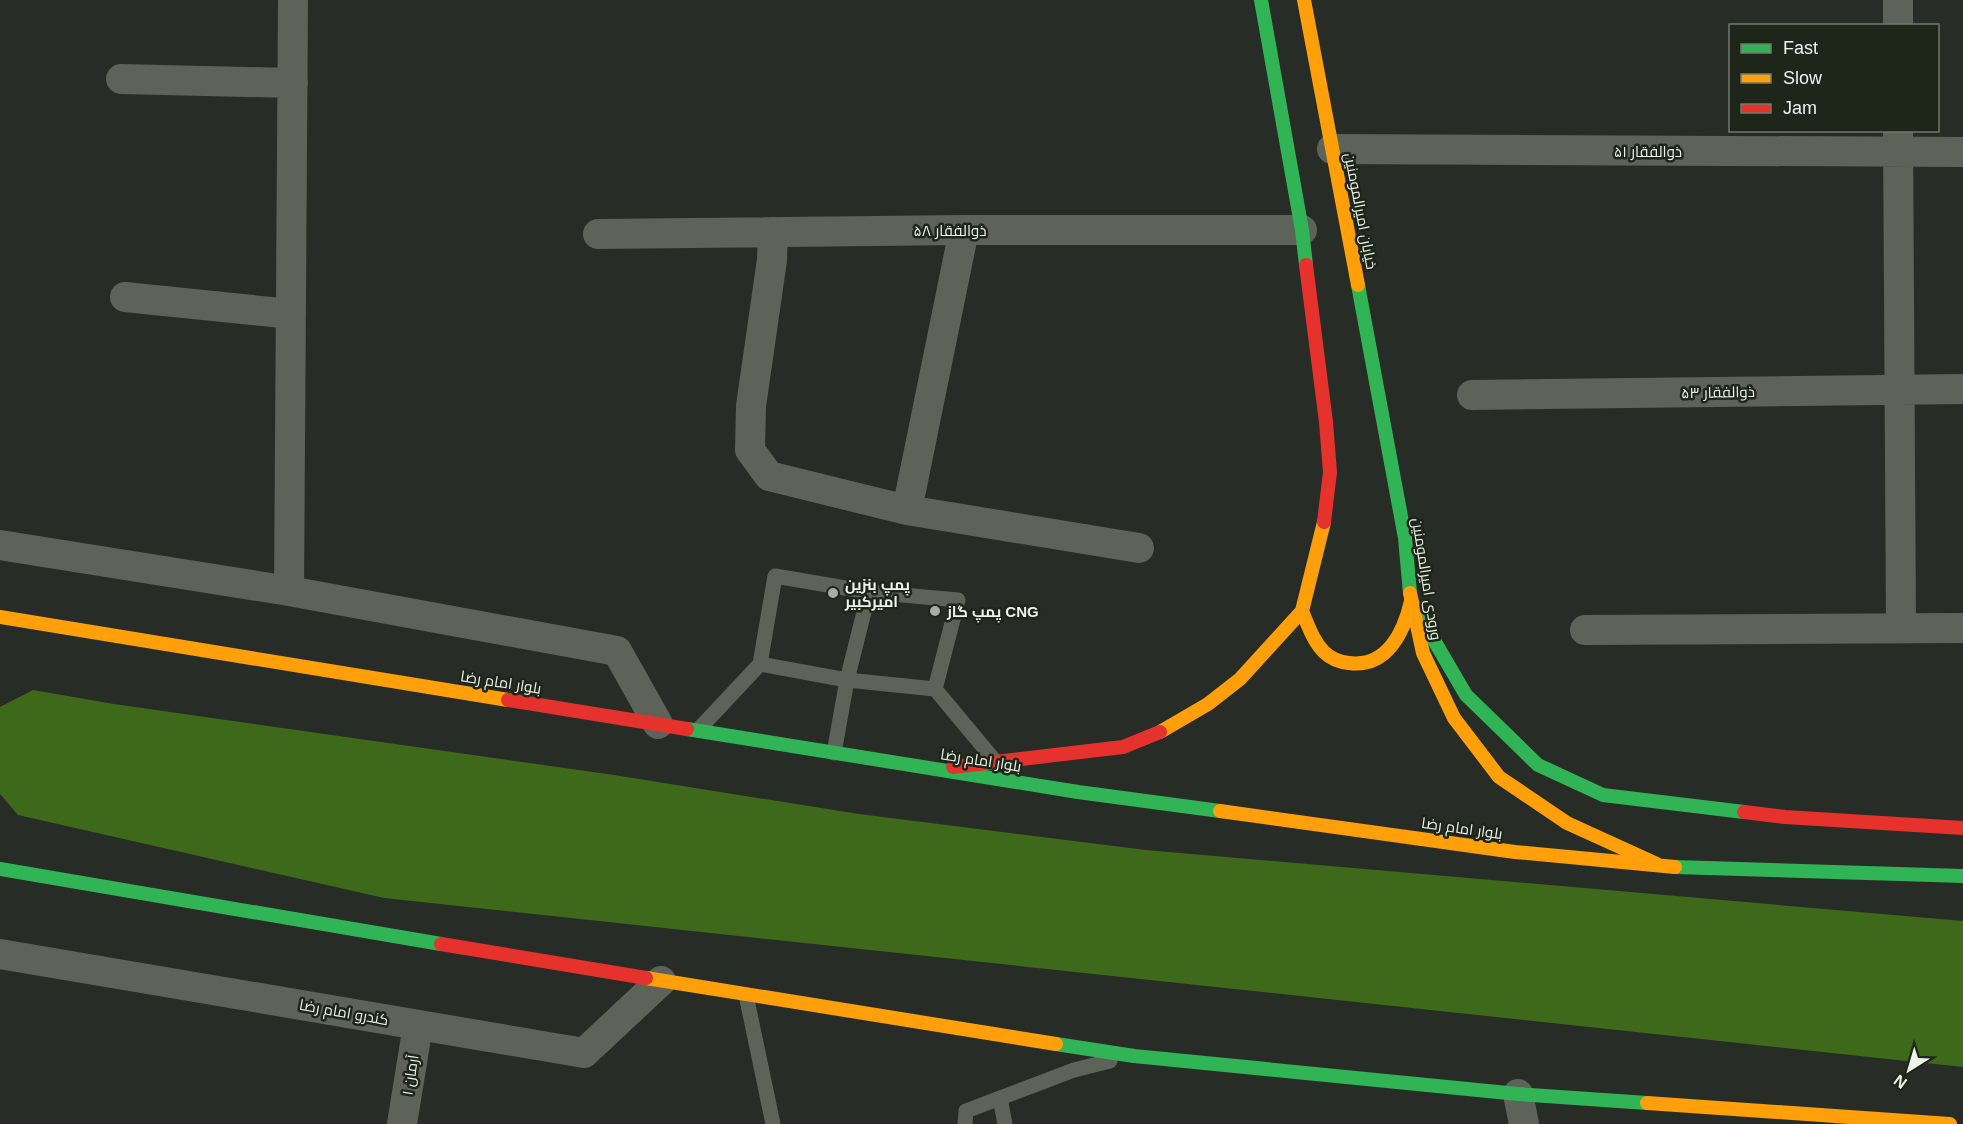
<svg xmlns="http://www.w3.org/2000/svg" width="1963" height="1124" viewBox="0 0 1963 1124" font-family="Helvetica,Cairo,sans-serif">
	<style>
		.forest { fill: #3e681a }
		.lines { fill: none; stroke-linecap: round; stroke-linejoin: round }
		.lane { stroke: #5d6359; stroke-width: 15 }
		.street { stroke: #5d6359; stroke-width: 30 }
		.fast { stroke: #30b455; stroke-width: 14 }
		.slow { stroke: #ff9f0a; stroke-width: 14 }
		.jam { stroke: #e5322d; stroke-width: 14 }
		.poi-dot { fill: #a9ada6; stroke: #1e2619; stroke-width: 2 }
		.labels { text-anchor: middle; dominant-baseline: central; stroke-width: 5; stroke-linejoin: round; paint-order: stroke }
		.street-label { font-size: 15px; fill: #eef3eb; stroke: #1e2619 }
		.poi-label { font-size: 15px; font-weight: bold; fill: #eef3eb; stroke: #1e2619; text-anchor: start }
	</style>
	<rect width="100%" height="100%" fill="#282c26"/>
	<!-- forest -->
	<path class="forest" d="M33,690L114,704L614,775L859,814L1146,850L1963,921V1067L384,898L18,815L0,794V707Z"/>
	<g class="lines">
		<!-- lane -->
		<path class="lane" d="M760,664L847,680L935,689
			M699,729L760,664L775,576L869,592L958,600L935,689L995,761
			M834,753L847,680L869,592
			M746,995L773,1124
			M1000,1098L1005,1124
			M965,1124L966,1111L1074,1070L1110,1061"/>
		<!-- street -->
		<path class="street" d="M1898,0V26
			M121,79L293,83
			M1898,130L1901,628
			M1332,149L1963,152
			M773,232L772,260L751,406L750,450L769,476L907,510L1139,548
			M598,234L964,230H1302
			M125,297L291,314
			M1472,395L1963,389
			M907,510L964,230
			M0,545L289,591L617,651L658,724
			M289,591L293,0
			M1585,630L1963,628
			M0,954L584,1053L661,981
			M1518,1094L1524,1124
			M402,1124L418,1025"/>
		<!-- fast -->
		<path class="fast" d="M1261,0L1302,230L1306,265
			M1358,285L1405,538L1410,593
			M1411,601L1466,695L1538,765L1603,795L1744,812
			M687,729L1078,792L1220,811
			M1675,867L1963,876
			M0,869L441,944
			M1056,1044L1134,1056L1518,1094L1647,1103"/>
		<!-- slow -->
		<path class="slow" d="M1304,0L1358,285
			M1410,593L1423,653L1454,718L1499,777L1567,823L1657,864
			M1302,611C1308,625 1313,641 1324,652C1331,659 1339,662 1349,663C1387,668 1404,632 1411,601
			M0,617L508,700
			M1160,732L1208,704L1240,679L1302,611L1324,522
			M1220,811L1515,852L1675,867
			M646,978L1056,1044
			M1647,1103L1950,1124"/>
		<!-- jam -->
		<path class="jam" d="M1306,265L1326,422L1330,472L1324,522
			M508,700L687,729
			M953,767L1123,747L1160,732
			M1744,812L1785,817L1963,828
			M441,944L646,978"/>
	</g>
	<!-- markers -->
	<g class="poi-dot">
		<circle cx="833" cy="593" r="6"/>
		<circle cx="935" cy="611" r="6"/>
	</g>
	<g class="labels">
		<!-- street labels -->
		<g class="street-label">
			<text x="1648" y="151">ذوالفقار ۵۱</text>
			<text transform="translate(1361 211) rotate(79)">خیابان امیرالمومنین</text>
			<text x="950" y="230">ذوالفقار ۵۸</text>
			<text transform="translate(1718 392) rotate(-1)">ذوالفقار ۵۳</text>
			<text transform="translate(1427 579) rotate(81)">ورودی امیرالمومنین</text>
			<text transform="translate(501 682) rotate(9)">بلوار امام رضا</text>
			<text transform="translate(981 760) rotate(9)">بلوار امام رضا</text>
			<text transform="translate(1462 828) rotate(8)">بلوار امام رضا</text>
			<text transform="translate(344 1012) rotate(10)">کندرو امام رضا</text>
			<text transform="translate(410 1075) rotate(-81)">آرمان ۱</text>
		</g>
		<!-- poi labels -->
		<g class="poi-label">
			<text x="845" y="584">پمپ بنزین<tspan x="845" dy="17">امیرکبیر</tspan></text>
			<text x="947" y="611">پمپ گاز CNG</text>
		</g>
	</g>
	<!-- legend -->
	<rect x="1729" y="24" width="210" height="108" fill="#1e2619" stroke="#71786d" stroke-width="1.5"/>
	<rect x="1741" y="44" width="30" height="9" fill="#30b455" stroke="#71786d" stroke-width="1.5"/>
	<text x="1783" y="54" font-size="18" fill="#eef3eb">Fast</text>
	<rect x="1741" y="74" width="30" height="9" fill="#ff9f0a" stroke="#71786d" stroke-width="1.5"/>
	<text x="1783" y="84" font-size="18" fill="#eef3eb">Slow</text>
	<rect x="1741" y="104" width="30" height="9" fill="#e5322d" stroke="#71786d" stroke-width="1.5"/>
	<text x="1783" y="114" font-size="18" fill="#eef3eb">Jam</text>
	<!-- north arrow -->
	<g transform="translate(1909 1070) rotate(217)" stroke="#1e2619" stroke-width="4.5" paint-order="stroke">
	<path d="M0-4.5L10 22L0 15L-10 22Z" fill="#eef3eb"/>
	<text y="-9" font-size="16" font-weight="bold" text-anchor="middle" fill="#eef3eb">N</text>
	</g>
</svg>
